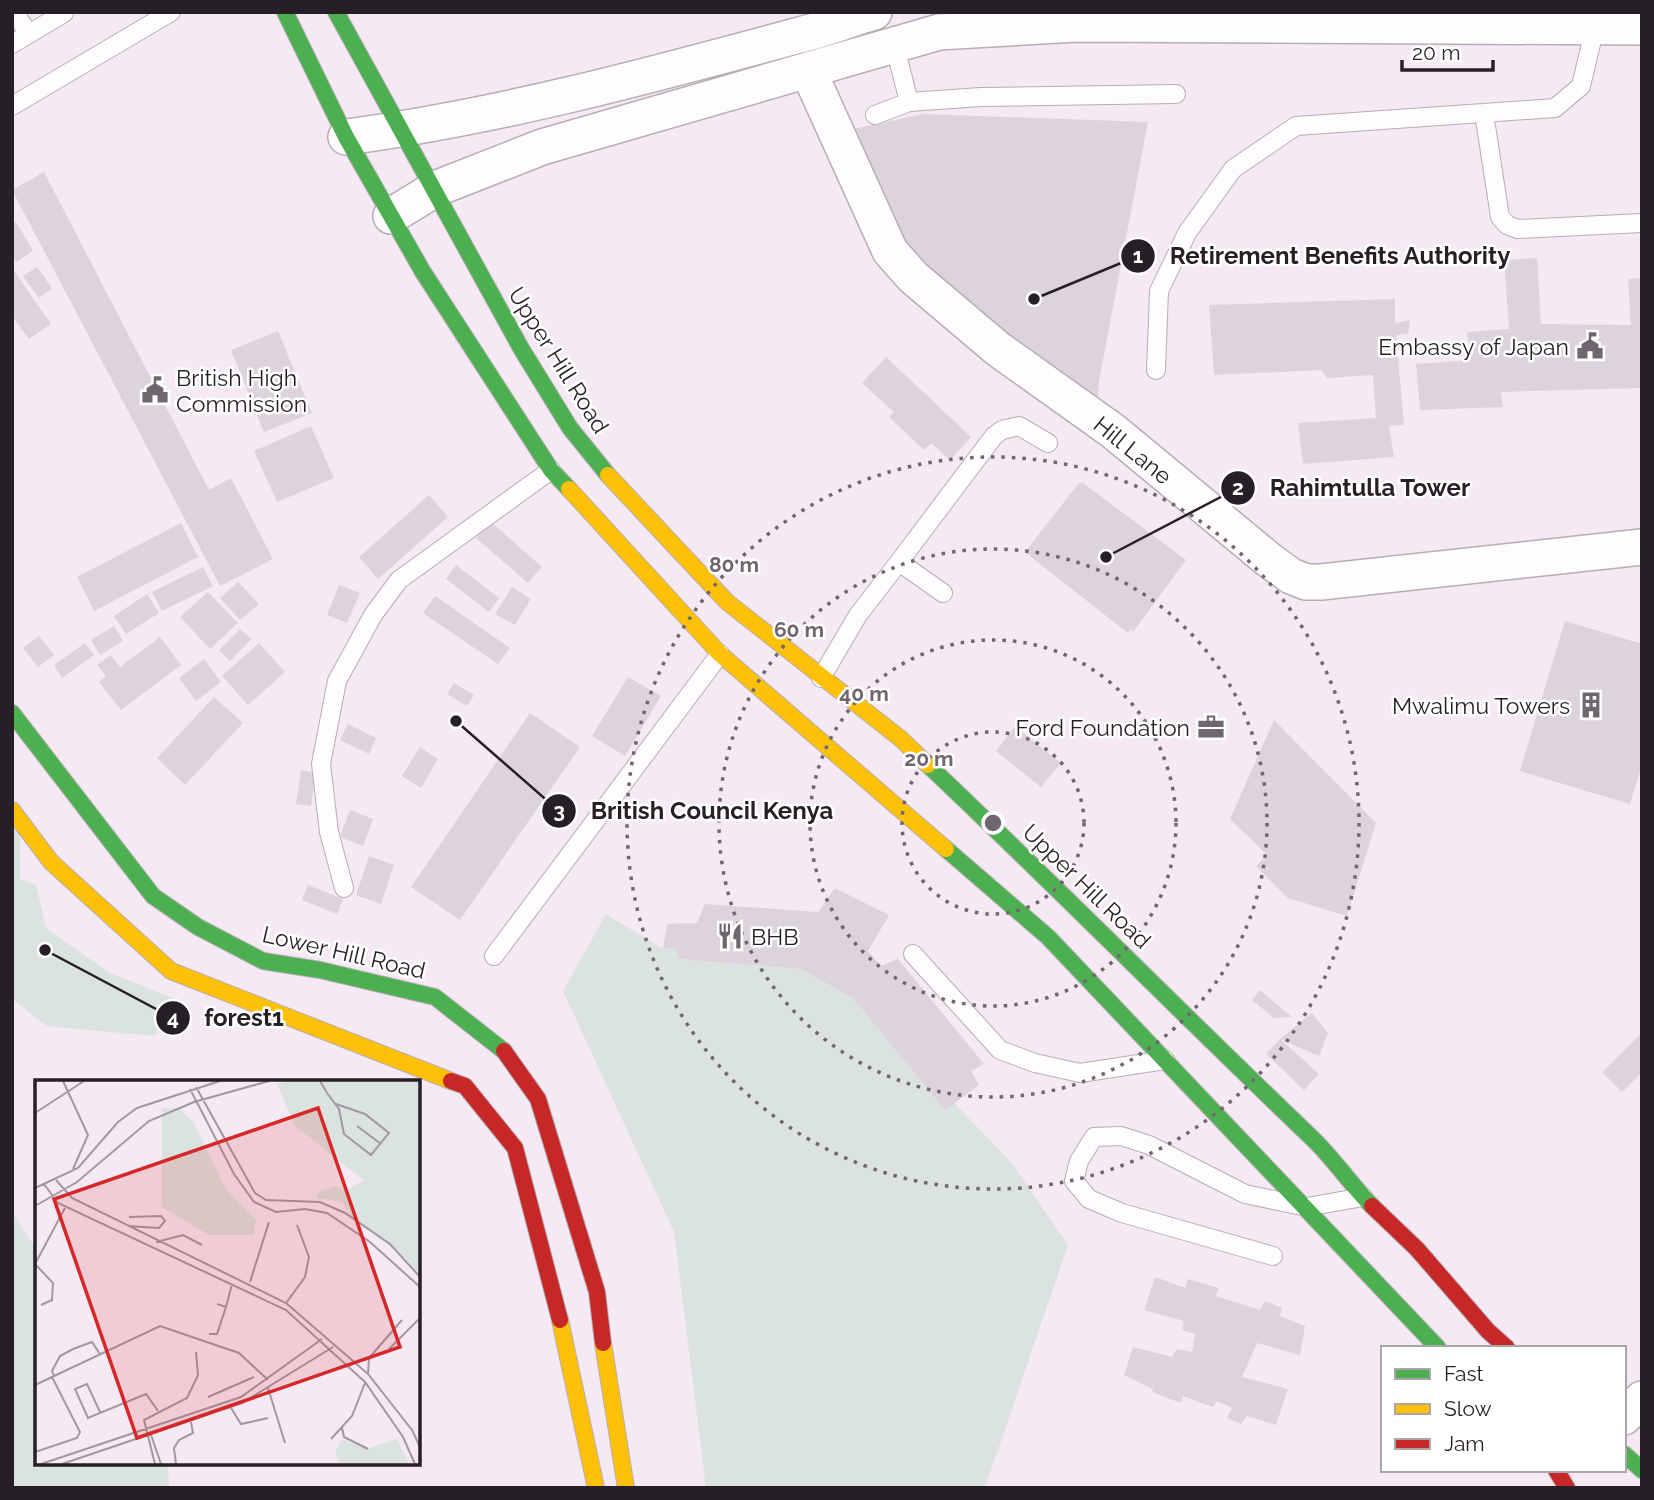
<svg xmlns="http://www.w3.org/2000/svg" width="1654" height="1500" viewBox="0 0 1654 1500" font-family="Raleway,sans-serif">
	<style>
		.green { fill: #dbe3e0 }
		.building { fill: #ddd3dc }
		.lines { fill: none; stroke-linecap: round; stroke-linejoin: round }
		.lane-casing { stroke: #b6adb5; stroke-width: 20 }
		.street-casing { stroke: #b6adb5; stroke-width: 38 }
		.fast-casing { stroke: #b6adb5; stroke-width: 18 }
		.slow-casing { stroke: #b6adb5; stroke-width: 18 }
		.jam-casing { stroke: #b6adb5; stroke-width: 18 }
		.lane { stroke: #fefcfd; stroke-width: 18 }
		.street { stroke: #fefcfd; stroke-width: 35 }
		.fast { stroke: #4caf50; stroke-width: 16 }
		.slow { stroke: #ffc107; stroke-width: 16 }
		.jam { stroke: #c62828; stroke-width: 16 }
		.ring { fill: none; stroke: #6f666e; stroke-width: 3.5; stroke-dasharray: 3.5 7 }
		.labels { text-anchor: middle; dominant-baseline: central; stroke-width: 5; stroke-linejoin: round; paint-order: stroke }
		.poi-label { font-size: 23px; fill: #271f26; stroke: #fff; text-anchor: end }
		.street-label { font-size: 23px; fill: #271f26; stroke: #fff }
		.inset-road { fill: none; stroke: #a398a2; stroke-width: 2 }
		.view { fill: #d62828; fill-opacity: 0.15; stroke: #d62828; stroke-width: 3.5 }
		.inset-edge { fill: none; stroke: #271f26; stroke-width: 3.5 }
		.centre { fill: #6f666e; stroke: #fff; stroke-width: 3.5 }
		.ring-label { font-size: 21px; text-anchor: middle; font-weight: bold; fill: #6f666e; stroke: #fff; stroke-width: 5; stroke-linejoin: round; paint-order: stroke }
		.leader { fill: none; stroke: #271f26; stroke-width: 2.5 }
		.callout-dot { fill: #271f26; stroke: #fff; stroke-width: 2.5 }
		.mark-label { font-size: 21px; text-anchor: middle; font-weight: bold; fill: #fff }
		.callout-label { font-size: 24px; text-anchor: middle; font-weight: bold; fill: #271f26; stroke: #fff; stroke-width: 5; stroke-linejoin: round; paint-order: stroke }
	</style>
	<rect width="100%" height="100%" fill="#f5e9f4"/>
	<!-- green -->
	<path class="green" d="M12,810L20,820V879L36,885L46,928L110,973L188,1004L153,1036L47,1026L12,999Z
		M606,914L663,949L676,948L678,959L801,969L854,999L1011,1162L1068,1245L985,1488H706L674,1232L563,991Z
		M12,1212L37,1250V1463H168L169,1488H12Z"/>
	<!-- building -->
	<path class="building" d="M923,114L1148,122L1099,381L1097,413L898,243L853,129Z
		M44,172L209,490L231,478L273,559L220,586L12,190Z
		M16,222L33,251L16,262L12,255V224Z
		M1537,258L1541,324L1631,325L1628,279L1642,278V388L1501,392L1503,407L1420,410L1416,364L1471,360L1467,332L1509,329L1504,260Z
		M37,267L52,288L39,298L23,276Z
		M12,268L51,324L29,339L12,316Z
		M1395,299V323L1410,320L1408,334L1396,335L1404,425L1389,426L1394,457L1303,464L1298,423L1376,418L1373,375L1327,378L1321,370L1214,375L1209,305Z
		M278,331L312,413L264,432L231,350Z
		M886,357L971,437L950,460L931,443L924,450L889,417L894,412L862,383Z
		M311,426L334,478L277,502L254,451Z
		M1079,483H1083L1186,560L1133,632L1131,629L1128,633L1027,554L1028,548Z
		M429,495L448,517L378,579L359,557Z
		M491,522L542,567L528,583L476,538Z
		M181,523L198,557L94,611L77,577Z
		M456,565L499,598L489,612L446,579Z
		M203,567L213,586L162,611L152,592Z
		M238,582L259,604L240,620L220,598Z
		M339,585L360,593L347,623L327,615Z
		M512,587L531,599L515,625L495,614Z
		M208,592L238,623L210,649L180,617Z
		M147,594L159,613L126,634L114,616Z
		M435,596L510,648L498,664L423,613Z
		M1565,621L1642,644V765L1630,804L1520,771Z
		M114,626L123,641L100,655L91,640Z
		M240,629L251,639L230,661L219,650Z
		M39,636L54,655L38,667L23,648Z
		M160,637L181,665L121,710L99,682L106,676L97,665L111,655L120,667Z
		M85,643L94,655L62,678L54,665Z
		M259,643L285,672L248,705L222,676Z
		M204,659L221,682L196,701L179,678Z
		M628,677L661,696L625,756L592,736Z
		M454,683L474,695L467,706L447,694Z
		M214,697L243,723L185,785L157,758Z
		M530,713L580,747L460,920L411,887Z
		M1274,720L1376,823L1347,916L1288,898L1256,866L1267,855L1230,819Z
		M348,724L376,738L369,754L340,740Z
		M1015,727L1061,763L1041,787L996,751Z
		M420,747L438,759L421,788L402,776Z
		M301,770L316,773L311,806L296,804Z
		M350,810L373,819L363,846L340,837Z
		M369,856L394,865L381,904L356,895Z
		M308,885L343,899L337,914L302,900Z
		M835,888L889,915L868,951L881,966L898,959L984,1064L971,1071L979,1085L945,1110L854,999L801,969L678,959L676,948L663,949L667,924L697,923L705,904L818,912Z
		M1260,990L1292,1017L1274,1018L1252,1000Z
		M1312,1013L1328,1033L1319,1056L1280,1039Z
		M1642,1033V1072L1622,1092L1602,1072Z
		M1280,1039L1319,1074L1304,1090L1266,1054Z
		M1155,1277L1185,1288L1188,1279L1219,1288L1216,1296L1260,1310L1265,1301L1282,1308L1280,1316L1305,1326L1300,1355L1257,1343L1242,1377L1288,1389L1276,1425L1247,1416L1241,1424L1227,1418L1232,1408L1217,1401L1213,1407L1183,1396L1181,1403L1152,1392L1153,1389L1124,1375L1133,1347L1172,1357L1177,1349L1192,1352L1195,1334L1182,1330L1184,1321L1144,1310Z"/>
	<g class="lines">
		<!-- lane casing -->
		<g class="lane-casing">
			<path id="lane" d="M14,12L29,34
				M894,43L909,102
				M12,44L64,13
				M12,106L171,12
				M1484,113L1500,217L1507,225L1518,229L1642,223
				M875,115L909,102L981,97L1176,94
				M1156,370L1159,291L1187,233L1233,169L1296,126L1555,108L1581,86L1595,27
				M899,562L994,436L1002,430L1019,426L1048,443
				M821,678L858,615L899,562L943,593
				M344,888L329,832L321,764L337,681L373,615L399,580L551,470
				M913,954L1000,1050L1035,1063L1080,1073L1165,1060
				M494,956L720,654
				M1273,1256L1122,1213L1089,1199L1074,1181L1079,1161L1094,1137L1121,1136L1149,1145L1245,1194L1307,1207L1363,1197"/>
		</g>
		<!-- street casing -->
		<g class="street-casing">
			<path id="street" d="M808,70L890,251L913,277L998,349L1113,431L1269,560L1291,576L1306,582H1321L1642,547
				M346,137C505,116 663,72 818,30C837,25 855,17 874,12
				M391,216L435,189L542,147L939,32L1076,24L1642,27
				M1624,1417L1642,1399"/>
		</g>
		<!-- fast casing -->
		<g class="fast-casing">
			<path id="fast" d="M285,12L346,137L423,272L551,470L569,489
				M336,12L522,350L570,428L608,475
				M12,713L153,896L198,927L263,961L320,970L435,997L504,1051
				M928,765C1058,888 1183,1015 1312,1138C1334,1159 1351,1185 1372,1206
				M946,849L1048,937L1438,1348
				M1624,1454L1642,1470"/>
		</g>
		<!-- slow casing -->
		<g class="slow-casing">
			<path id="slow" d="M608,475L727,602L901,739L928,765
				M569,489L720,654L946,849
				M12,810L51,862L171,971L451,1081
				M560,1320L596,1488
				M603,1343L626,1488"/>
		</g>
		<!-- jam casing -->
		<g class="jam-casing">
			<path id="jam" d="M504,1051L538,1099L597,1292L603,1343
				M451,1081L465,1086L515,1148L560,1320
				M1372,1206L1417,1249L1488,1331L1507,1348
				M1556,1470L1567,1488"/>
		</g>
		<!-- lane -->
		<use href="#lane" class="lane"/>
		<!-- street -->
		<use href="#street" class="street"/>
		<!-- fast -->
		<use href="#fast" class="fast"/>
		<!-- slow -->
		<use href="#slow" class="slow"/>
		<!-- jam -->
		<use href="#jam" class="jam"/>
	</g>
	<!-- distance rings -->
	<g class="ring">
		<circle cx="993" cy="823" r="91"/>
		<circle cx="993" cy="823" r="183"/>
		<circle cx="993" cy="823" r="274"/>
		<circle cx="993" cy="823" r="366"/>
	</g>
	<!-- icons -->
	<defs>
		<g id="civic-bare" transform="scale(2.1)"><path d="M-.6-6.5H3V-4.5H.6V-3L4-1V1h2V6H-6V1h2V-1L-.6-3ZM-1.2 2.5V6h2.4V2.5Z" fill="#6f666e" stroke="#fff" stroke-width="2.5" paint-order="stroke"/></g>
		<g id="building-bare" transform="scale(2.1)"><path d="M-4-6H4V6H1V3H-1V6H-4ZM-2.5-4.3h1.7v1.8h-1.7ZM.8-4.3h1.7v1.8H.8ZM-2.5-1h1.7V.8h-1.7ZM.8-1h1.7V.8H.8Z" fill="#6f666e" stroke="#fff" stroke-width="2.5" paint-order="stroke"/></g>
		<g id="office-bare" transform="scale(2.1)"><path d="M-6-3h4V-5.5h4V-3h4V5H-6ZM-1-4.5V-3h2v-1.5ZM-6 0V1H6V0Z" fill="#6f666e" stroke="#fff" stroke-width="2.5" paint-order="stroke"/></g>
		<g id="restaurant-bare" transform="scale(2.1)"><path d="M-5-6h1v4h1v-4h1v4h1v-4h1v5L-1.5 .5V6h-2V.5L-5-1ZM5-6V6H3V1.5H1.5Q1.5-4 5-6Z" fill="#6f666e" stroke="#fff" stroke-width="2.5" paint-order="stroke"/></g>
	</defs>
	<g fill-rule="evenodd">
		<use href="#civic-bare" x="1590" y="346"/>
		<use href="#civic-bare" x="155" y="390"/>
		<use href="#building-bare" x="1591" y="705"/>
		<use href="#office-bare" x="1211" y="727"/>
		<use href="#restaurant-bare" x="730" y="936"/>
	</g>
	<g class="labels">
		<!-- poi labels -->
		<g class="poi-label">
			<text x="1569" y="346">Embassy of Japan</text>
			<text x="176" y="377" text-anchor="start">British High<tspan x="176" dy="26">Commission</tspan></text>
			<text x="1570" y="705">Mwalimu Towers</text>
			<text x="1190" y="727">Ford Foundation</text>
			<text x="751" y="936" text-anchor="start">BHB</text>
		</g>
		<!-- street labels -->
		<g class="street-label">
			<text transform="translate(559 360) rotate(58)">Upper Hill Road</text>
			<text transform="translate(1133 450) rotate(39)">Hill Lane</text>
			<text transform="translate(1087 886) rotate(44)">Upper Hill Road</text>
			<text transform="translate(344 952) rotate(13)">Lower Hill Road</text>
		</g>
	</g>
	<!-- overview -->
	<g transform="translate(35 1080)">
		<rect width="385" height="385" fill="#f5e9f4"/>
		<path d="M255,1H385V198L369,177L317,138L307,122L280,118L284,111L301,106L311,110L329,101L259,45L242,4ZM127,28H144L159,43L190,108L221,140L218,155H174L127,127ZM307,359L334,368L362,359L374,384H305L300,372Z" fill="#dbe3e0"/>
		<path class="inset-road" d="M28,1L53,55L38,89M285,1L292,13L304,29L309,54L336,75L354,53L330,34L301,24M161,7L220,113L231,120L285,122L310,133L355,164L385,197M155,9L199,94L219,122L241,132L270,129L292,133L335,162L385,207M0,33L49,1M322,46L346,64M21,100L37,118L251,223L333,294L377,350L385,367M9,104L23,123L251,230L330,302L368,357L380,384M0,108L43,88L83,42L102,28L185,1M0,126L42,102L114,41L159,22L234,1M92,146L124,148L130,141L126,136L94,137M121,162L148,155L167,165M215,202L234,142M251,223L270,197L274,177L262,145M182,224L191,227L197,204M6,225L17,220L18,203L0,184L31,126M174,254H182L191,227M354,269L385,238M333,294L334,278L367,240M19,296L17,291L25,276L38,269L57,262L65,274M0,305L125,246L204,273L233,300M233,308L250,363M173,317L219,297M196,328L206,344L233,338M65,332L52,304L40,309L53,338L111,314L123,331M307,348L309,357L333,369M116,355L126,384M296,359L317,336L330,303M0,372L42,358L45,352L17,297M6,384L206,317L287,259M27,384L207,323L298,267M120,384L109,340L152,318L163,295L161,272M141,384L139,368L144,360L158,353L156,342"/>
		<path class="view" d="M283,28L365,267L102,358L19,119Z"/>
		<rect width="385" height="385" class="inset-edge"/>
	</g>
	<circle cx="993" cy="823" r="10" class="centre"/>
	<g class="ring-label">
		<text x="734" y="572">80 m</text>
		<text x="799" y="637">60 m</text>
		<text x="864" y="701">40 m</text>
		<text x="929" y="766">20 m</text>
	</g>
	<!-- callouts -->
	<path class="leader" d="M1034 299L1138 256M1106 557L1238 488M456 721L559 811M45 950L173 1018"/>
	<g class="callout-dot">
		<circle cx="1034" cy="299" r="7"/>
		<circle cx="1106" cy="557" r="7"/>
		<circle cx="456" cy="721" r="7"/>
		<circle cx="45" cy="950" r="7"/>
		<circle cx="1138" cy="256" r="18"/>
		<circle cx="1238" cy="488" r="18"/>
		<circle cx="559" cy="811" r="18"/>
		<circle cx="173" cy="1018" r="18"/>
	</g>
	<g class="mark-label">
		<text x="1138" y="263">1</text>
		<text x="1238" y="495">2</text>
		<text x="559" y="818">3</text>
		<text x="173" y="1025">4</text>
	</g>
	<g class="callout-label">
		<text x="1340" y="264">Retirement Benefits Authority</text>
		<text x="1370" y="496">Rahimtulla Tower</text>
		<text x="712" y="819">British Council Kenya</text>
		<text x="244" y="1026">forest1</text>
	</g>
	<!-- border -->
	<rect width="1654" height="1500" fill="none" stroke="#271f26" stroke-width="28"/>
	<!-- legend -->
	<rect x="1381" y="1346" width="245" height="126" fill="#ffffff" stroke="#a9a5a8" stroke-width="2"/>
	<rect x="1395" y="1369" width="35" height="10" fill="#4caf50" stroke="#a9a5a8" stroke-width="2"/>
	<text x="1444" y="1381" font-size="21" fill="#271f26">Fast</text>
	<rect x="1395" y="1404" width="35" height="10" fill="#ffc107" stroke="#a9a5a8" stroke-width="2"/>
	<text x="1444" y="1416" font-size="21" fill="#271f26">Slow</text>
	<rect x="1395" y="1439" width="35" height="10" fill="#c62828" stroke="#a9a5a8" stroke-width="2"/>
	<text x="1444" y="1451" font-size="21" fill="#271f26">Jam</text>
	<!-- scale -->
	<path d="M1402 60v10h91v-10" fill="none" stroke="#271f26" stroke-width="3.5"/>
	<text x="1412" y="60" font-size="21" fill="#271f26" stroke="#ffffff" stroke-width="5" paint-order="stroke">20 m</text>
</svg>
